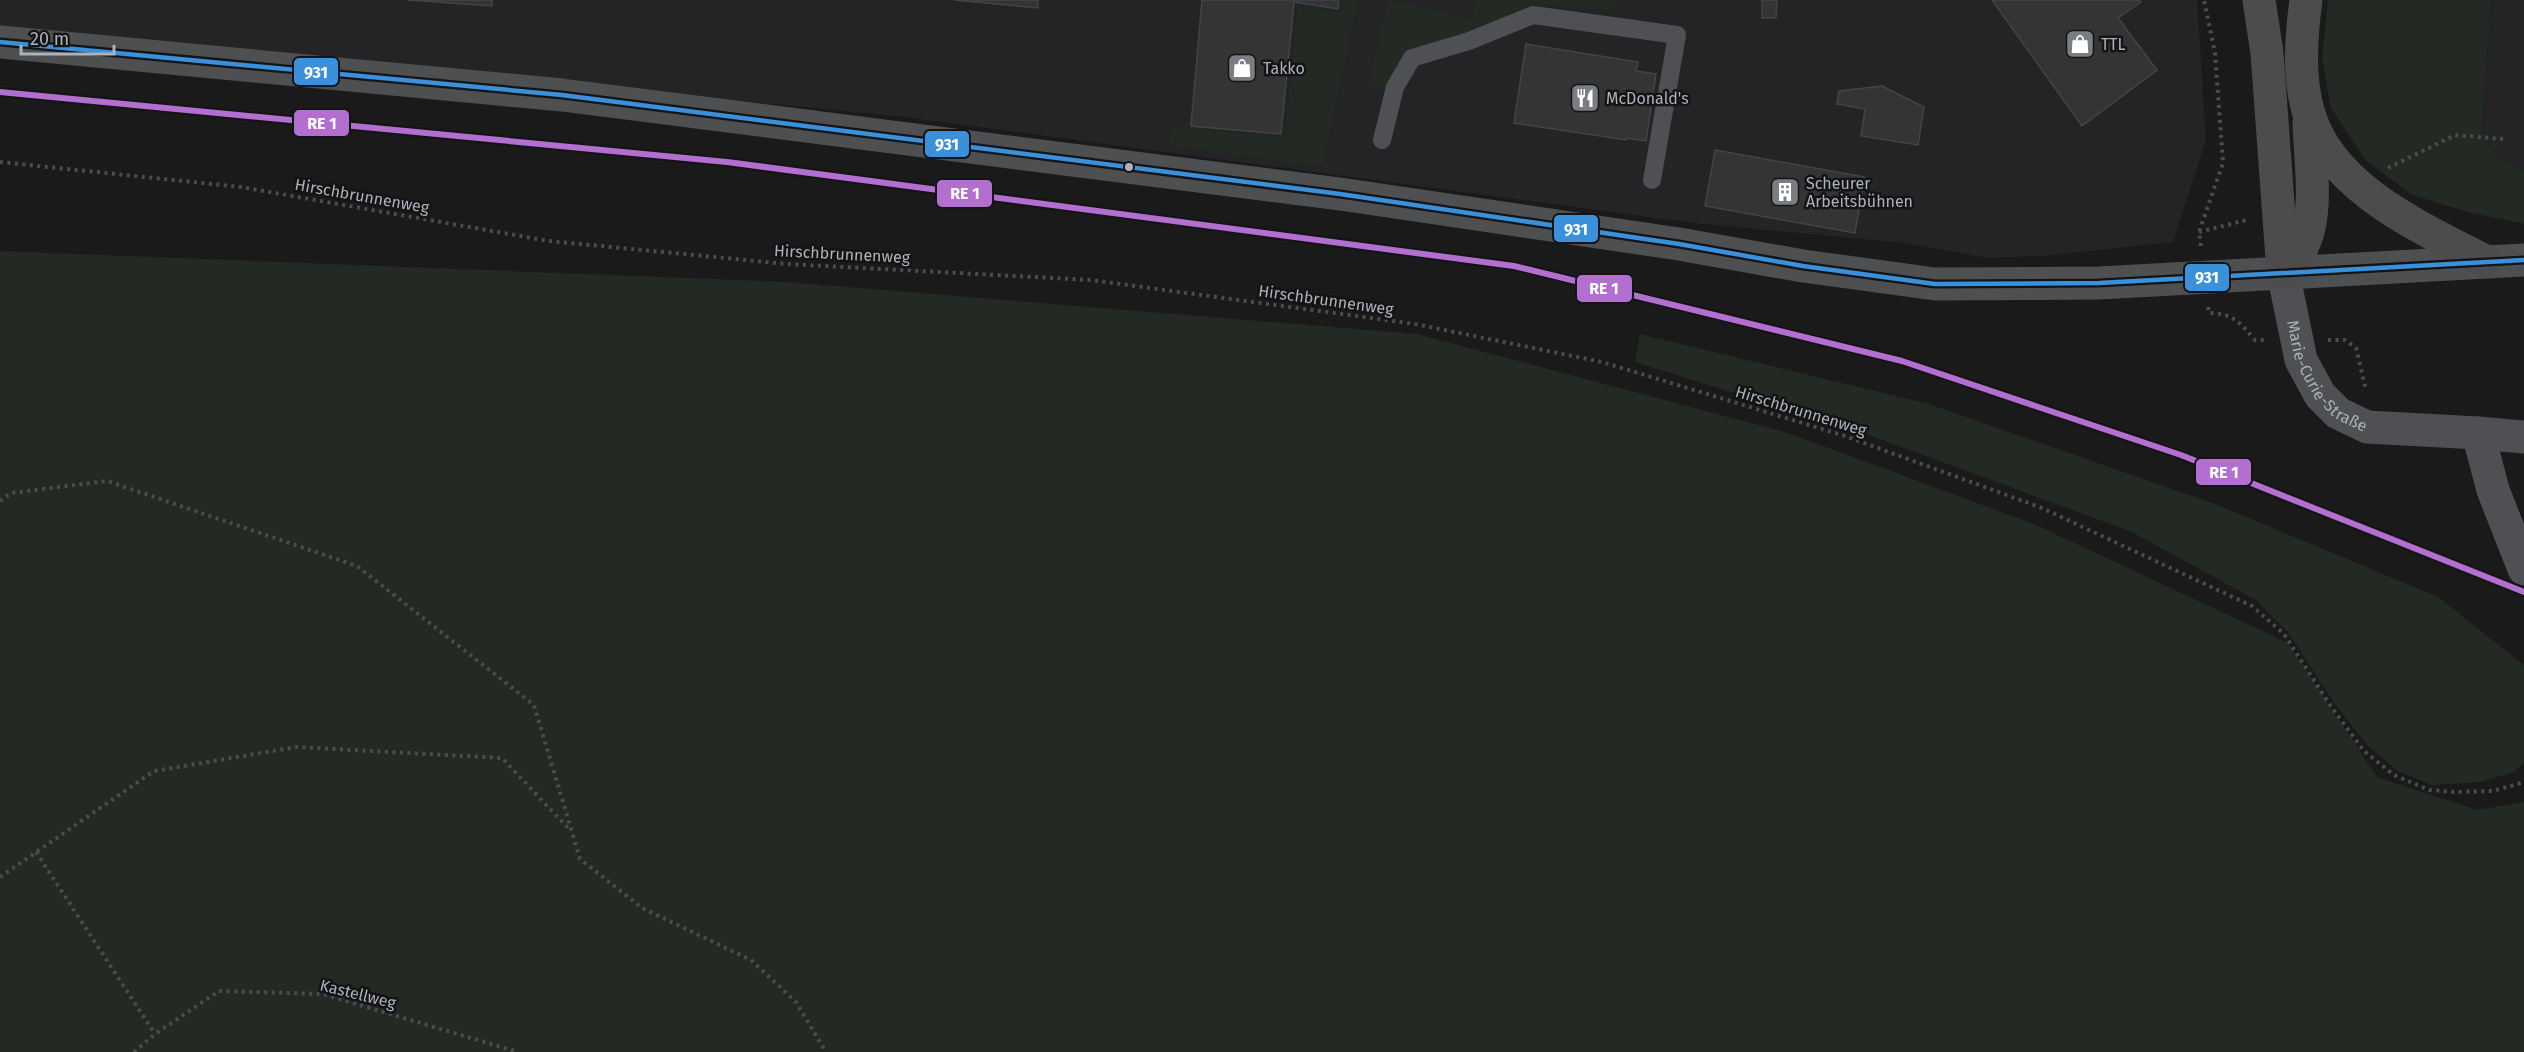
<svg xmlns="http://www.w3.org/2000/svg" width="2524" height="1052" viewBox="0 0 2524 1052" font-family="'Fira Sans',sans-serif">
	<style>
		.built { fill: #242426 }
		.green { fill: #232923 }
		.building { fill: #343435; stroke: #434446; stroke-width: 1.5 }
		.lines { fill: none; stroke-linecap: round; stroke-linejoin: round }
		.path { stroke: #4a4c4e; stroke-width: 4; stroke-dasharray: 3 4.5; stroke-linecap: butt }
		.lane { stroke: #4f5053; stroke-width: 18 }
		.street { stroke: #4f5053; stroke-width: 33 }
		.secondary { stroke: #4e4f50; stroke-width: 33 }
		.highway { stroke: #4c4c4f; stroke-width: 33 }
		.bus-1-casing { stroke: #141416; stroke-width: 9 }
		.bus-1 { stroke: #3a90db; stroke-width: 4.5 }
		.rail-1-casing { stroke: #141416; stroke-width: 10 }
		.rail-1 { stroke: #b36fd0; stroke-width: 6 }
		.bus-dot { fill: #adb2b9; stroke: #141416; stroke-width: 2 }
		.labels { text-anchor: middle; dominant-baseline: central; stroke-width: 5; stroke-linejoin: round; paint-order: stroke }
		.poi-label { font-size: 16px; fill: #adb2b9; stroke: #141416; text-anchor: start }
		.street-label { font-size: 16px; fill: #adb2b9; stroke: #141416 }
		.line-badge { stroke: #141416; stroke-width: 2 }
		.badge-label { font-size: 16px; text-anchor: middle; font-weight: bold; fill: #fff }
	</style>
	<rect width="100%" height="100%" fill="#1a1a1a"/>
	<!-- built -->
	<path class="built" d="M0,0H2197L2206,140L2173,242L2043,256L1987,258L1906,243L1702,224L896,116L0,29Z
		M2491,0H2524V170L2506,164L2493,152L2482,131Z"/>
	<!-- green -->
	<path class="green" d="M1343,0H1358L1322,167L1169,145L1171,127L1285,137L1297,6L1340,12Z
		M1388,0L1472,19L1476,0H1617L1615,11L1534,4L1462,36L1405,53L1386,89L1368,86Z
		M2328,0H2491L2482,131L2493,152L2506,164L2524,170V224L2468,212L2412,195L2366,161L2331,108L2322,59Z
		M0,251L787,282L1417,334L1788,433L2034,524L2288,643L2377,777L2477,810L2524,802V1052H0Z
		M1640,334L1929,404L2215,504L2438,597L2524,665V763L2514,772L2480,782L2432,785L2398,771L2368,746L2337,707L2287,631L2256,600L2132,532L1869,435L1635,362Z"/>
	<!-- building -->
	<path class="building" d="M408,0H492V6Z
		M954,0H1038V8Z
		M1202,0H1339L1338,9L1294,2L1281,134L1191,126Z
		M1762,0H1777L1776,18H1762Z
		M1992,0H2139L2141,2L2118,18L2157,70L2082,126Z
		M1526,44L1638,62L1636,71L1656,74L1646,141L1626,138V140L1514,123Z
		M1882,86L1924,107L1918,145L1861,136L1865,109L1837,104L1839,91Z
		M1715,150L1865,177L1855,233L1705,206Z"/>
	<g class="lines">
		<!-- path -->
		<path class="path" d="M0,162L241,187L549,241L787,264L1091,280L1415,324L1602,362L1845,436L2042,508L2252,606L2284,634L2332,708L2364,751L2394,775L2429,790L2454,792L2493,791L2524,782
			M2388,168L2455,135L2503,139
			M2199,232L2247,220
			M2201,246L2199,232L2223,163L2215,53L2204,0
			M2208,307L2209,313C2233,313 2240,323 2255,340H2266
			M2328,340H2345L2356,348L2366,390
			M0,501L11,493L107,481L357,566L534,705L580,859L642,908L751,960L796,1002L826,1052
			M36,852L155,1034
			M0,877L154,771L296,747L502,758L570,830
			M134,1052L155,1034L219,991L323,994L518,1052"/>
		<!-- lane -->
		<path class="lane" d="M1382,140L1395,87L1412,58L1469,41L1533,15L1677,35L1652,180"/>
		<!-- street -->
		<g class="street">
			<path id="s1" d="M2283,272L2301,360L2320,395L2338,413L2367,427L2478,433L2524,437"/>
			<path d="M2478,433L2493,490L2524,569"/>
		</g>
		<!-- secondary -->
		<path class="secondary" d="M0,42L562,95L1340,194L1679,244L1803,266L1935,284L2099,283L2524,260"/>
		<!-- highway -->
		<path class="highway" d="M2259,0L2267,53L2283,272
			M2306,0C2301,37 2298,78 2309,114C2331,189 2422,228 2485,261
			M2283,272C2291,264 2299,256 2303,245C2319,213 2310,159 2309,123"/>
		<!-- bus-1 casing -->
		<g class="bus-1-casing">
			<path id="bus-1" d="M0,42L562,95L1340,194L1679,244L1803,266L1935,284L2099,283L2524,260"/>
		</g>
		<!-- bus-1 -->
		<use href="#bus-1" class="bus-1"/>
		<!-- rail-1 casing -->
		<g class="rail-1-casing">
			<path id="rail-1" d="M0,92L727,162L1514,266L1902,361L2181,455L2524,592"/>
		</g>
		<!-- rail-1 -->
		<use href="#rail-1" class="rail-1"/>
	</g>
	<!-- icons -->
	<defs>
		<g id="shop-square" transform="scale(1.5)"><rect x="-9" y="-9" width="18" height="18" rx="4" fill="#7a7d81" stroke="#141416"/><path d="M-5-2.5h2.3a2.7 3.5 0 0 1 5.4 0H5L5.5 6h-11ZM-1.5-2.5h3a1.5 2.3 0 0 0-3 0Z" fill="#fff"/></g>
		<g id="restaurant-square" transform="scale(1.5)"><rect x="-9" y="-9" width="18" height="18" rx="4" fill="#7a7d81" stroke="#141416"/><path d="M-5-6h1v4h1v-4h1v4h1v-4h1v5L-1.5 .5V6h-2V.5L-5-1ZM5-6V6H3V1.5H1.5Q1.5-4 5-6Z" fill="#fff"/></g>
		<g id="building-square" transform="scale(1.5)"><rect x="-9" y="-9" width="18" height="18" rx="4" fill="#7a7d81" stroke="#141416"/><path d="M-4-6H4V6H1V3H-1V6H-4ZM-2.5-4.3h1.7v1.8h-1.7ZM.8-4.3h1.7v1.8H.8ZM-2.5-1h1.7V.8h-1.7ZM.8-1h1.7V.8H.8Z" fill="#fff"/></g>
	</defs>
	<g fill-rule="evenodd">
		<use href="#shop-square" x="2080" y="44"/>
		<use href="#shop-square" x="1242" y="68"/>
		<use href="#restaurant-square" x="1585" y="98"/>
		<use href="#building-square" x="1785" y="192"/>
	</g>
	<!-- markers -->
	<circle class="bus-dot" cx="1129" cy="167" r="5"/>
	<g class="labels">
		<!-- poi labels -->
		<g class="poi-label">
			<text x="2101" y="44">TTL</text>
			<text x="1263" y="68">Takko</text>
			<text x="1606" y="98">McDonald's</text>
			<text x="1806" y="183">Scheurer<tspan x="1806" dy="18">Arbeitsbühnen</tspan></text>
		</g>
		<!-- street labels -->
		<g class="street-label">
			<text transform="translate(362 196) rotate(10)">Hirschbrunnenweg</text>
			<text transform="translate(842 254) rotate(3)">Hirschbrunnenweg</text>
			<text transform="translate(1326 300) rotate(8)">Hirschbrunnenweg</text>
			<text stroke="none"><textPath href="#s1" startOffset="118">Marie-Curie-Straße</textPath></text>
			<text transform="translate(1801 411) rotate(17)">Hirschbrunnenweg</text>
			<text transform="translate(358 994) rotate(14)">Kastellweg</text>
		</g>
	</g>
	<g class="line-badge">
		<rect x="293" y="57" width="46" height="29" rx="6" fill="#3a90db"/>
		<rect x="293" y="109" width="57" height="28" rx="6" fill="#b36fd0"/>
		<rect x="924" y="130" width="46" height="28" rx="6" fill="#3a90db"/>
		<rect x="936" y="179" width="57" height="29" rx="6" fill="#b36fd0"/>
		<rect x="1553" y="214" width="46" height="29" rx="6" fill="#3a90db"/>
		<rect x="2184" y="263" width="46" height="29" rx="6" fill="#3a90db"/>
		<rect x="1576" y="274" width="57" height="29" rx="6" fill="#b36fd0"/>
		<rect x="2195" y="458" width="57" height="28" rx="6" fill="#b36fd0"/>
	</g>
	<g class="badge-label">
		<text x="316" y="78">931</text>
		<text x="322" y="129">RE 1</text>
		<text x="947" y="150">931</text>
		<text x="965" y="199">RE 1</text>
		<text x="1576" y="235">931</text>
		<text x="2207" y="283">931</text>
		<text x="1604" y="294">RE 1</text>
		<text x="2224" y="478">RE 1</text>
	</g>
	<!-- scale -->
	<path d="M21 45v9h93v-9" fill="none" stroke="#adb2b9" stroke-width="3"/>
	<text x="30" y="45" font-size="18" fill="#adb2b9" stroke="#141416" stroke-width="4.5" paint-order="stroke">20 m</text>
</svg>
